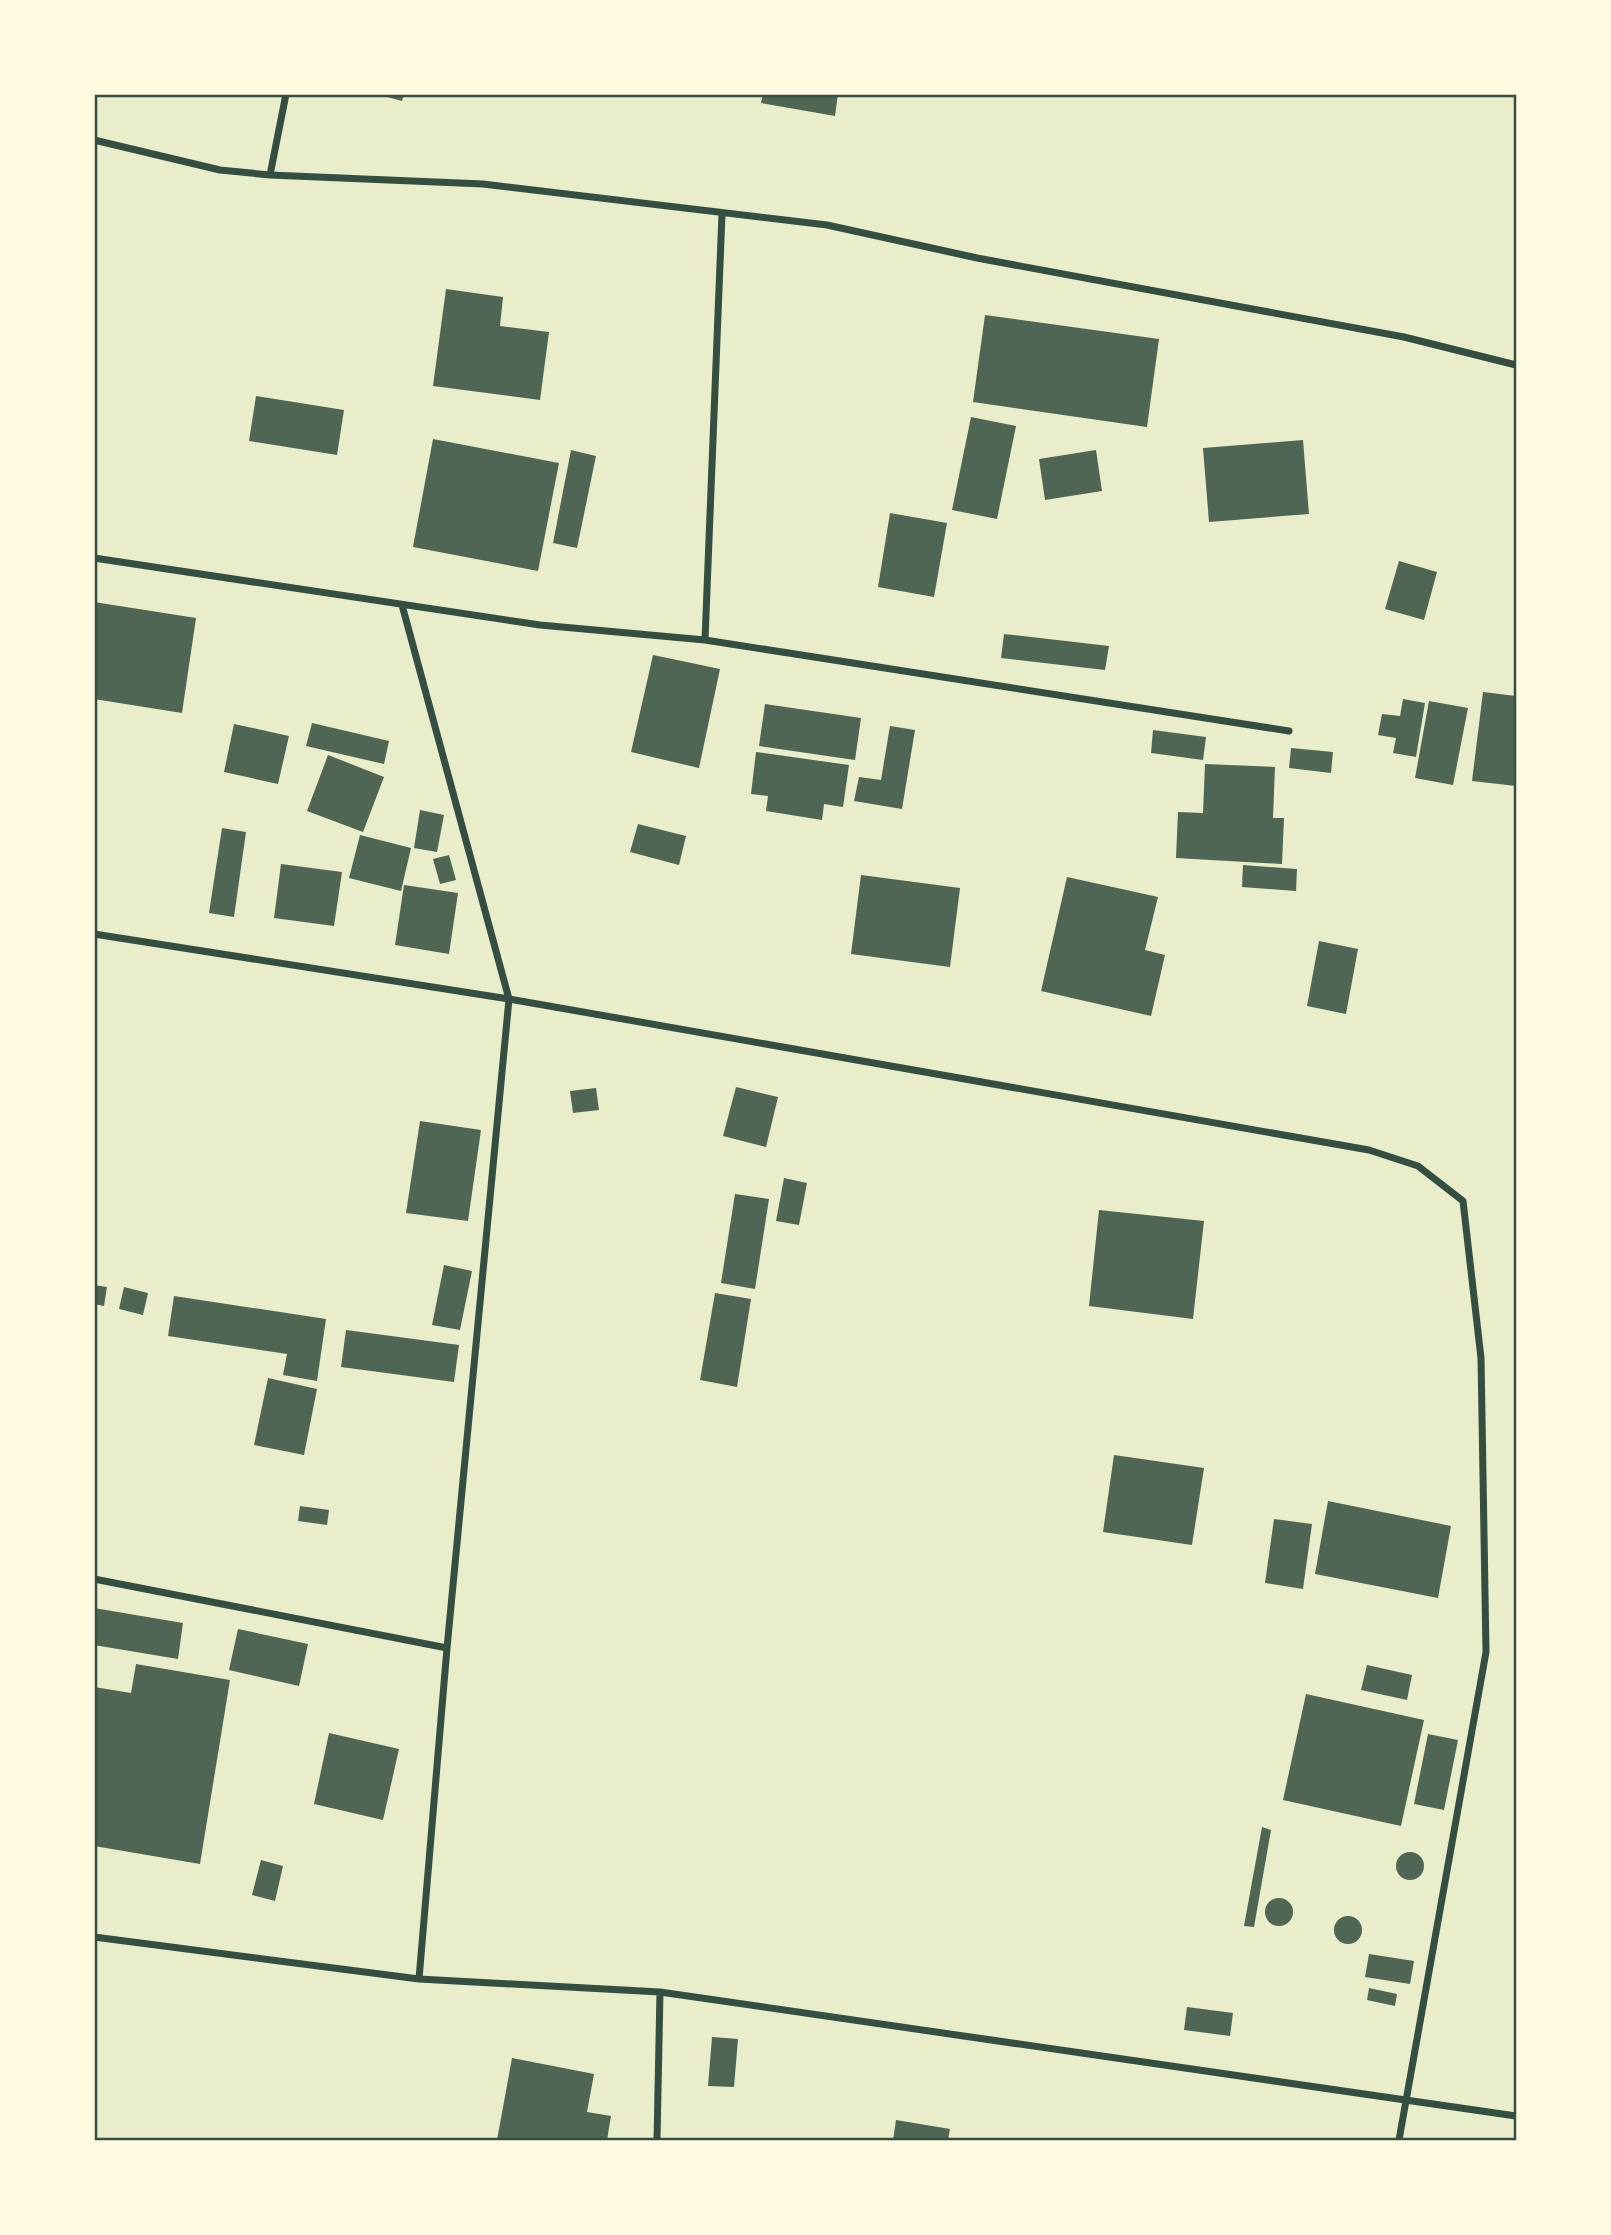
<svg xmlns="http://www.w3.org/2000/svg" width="1611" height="2235" viewBox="0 0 1611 2235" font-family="Commissioner,sans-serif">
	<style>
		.building { fill: #4f6655 }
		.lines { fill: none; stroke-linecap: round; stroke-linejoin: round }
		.minor { stroke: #344e41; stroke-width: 7 }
		.neatline { fill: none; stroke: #344e41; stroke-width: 2.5 }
	</style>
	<rect width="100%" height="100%" fill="#e9edc9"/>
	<!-- building -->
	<path class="building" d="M376,94H404L402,101Z
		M763,94H838L835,116L761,103Z
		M446,289L503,297L500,326L549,332L540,400L433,386Z
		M985,315L1159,339L1147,427L973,402Z
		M256,396L344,410L337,455L249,441Z
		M971,417L1016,426L997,519L952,510Z
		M433,439L559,463L538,571L413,547Z
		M1303,440L1309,514L1209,522L1203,448Z
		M571,450L596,456L577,548L553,543Z
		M1096,450L1102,491L1045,500L1039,459Z
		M890,513L947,523L934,597L878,587Z
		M1399,561L1437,572L1424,620L1385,609Z
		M94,602L196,618L182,713L94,699Z
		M1004,634L1109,646L1105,670L1001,658Z
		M653,655L720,669L699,768L631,752Z
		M1483,692L1516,696V786L1472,781Z
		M1403,699L1425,703L1416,757L1393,753L1396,738L1378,735L1382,714L1400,716Z
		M1429,701L1468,708L1453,785L1415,778Z
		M765,704L861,718L855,760L759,746Z
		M312,723L389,741L384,764L306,746Z
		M234,724L289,736L278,784L224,772Z
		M890,726L915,730L902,809L854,801L859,777L881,780Z
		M1153,730L1206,737L1203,760L1151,753Z
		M1291,748L1333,752L1331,773L1289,768Z
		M756,752L849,765L843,807L824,804L822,820L766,811L768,796L751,794Z
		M328,755L384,777L363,832L307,811Z
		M1205,764L1275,767L1273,818H1284L1282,864L1176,858L1178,812L1203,813Z
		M420,810L444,815L437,852L414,848Z
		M638,824L686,836L679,865L630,852Z
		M222,828L246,832L234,917L209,913Z
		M360,835L411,848L401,891L349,878Z
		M449,855L456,880L440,884L433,859Z
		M281,864L342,872L334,926L274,918Z
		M1243,865L1297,869L1296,891L1242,887Z
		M861,875L960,888L950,967L851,954Z
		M1067,877L1158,897L1145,950L1165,955L1151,1016L1041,991Z
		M404,885L458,893L449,954L395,945Z
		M1319,941L1358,949L1346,1014L1307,1006Z
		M736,1087L778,1097L766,1147L723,1136Z
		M596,1088L599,1110L573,1113L570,1091Z
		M420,1121L481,1130L468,1221L406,1213Z
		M784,1178L807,1183L799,1225L776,1221Z
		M735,1194L769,1199L755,1289L721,1283Z
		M1099,1210L1204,1221L1193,1319L1089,1306Z
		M444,1265L472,1271L460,1330L432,1325Z
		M94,1285L107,1287L104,1306L94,1304Z
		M124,1287L148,1293L143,1315L119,1309Z
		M715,1293L751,1299L737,1387L700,1380Z
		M174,1296L326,1319L317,1381L283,1375L287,1354L168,1336Z
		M346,1330L459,1345L454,1382L341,1367Z
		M268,1378L317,1389L304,1455L254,1445Z
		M1114,1455L1204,1468L1192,1545L1103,1532Z
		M1328,1501L1451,1526L1438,1598L1315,1574Z
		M300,1506L329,1510L327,1525L298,1521Z
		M1274,1519L1312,1524L1303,1589L1265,1583Z
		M94,1608L183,1623L178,1659L94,1645Z
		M238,1629L308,1644L299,1686L229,1670Z
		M136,1664L230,1680L200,1864L94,1846V1687L131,1693Z
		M1367,1665L1412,1675L1407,1700L1361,1690Z
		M1306,1694L1424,1720L1401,1826L1283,1800Z
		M329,1733L399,1749L383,1820L314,1804Z
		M1428,1734L1458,1740L1444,1810L1414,1804Z
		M1262,1827L1271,1830L1254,1927L1244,1926Z
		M1396 1866a14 14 0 1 1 28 0a14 14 0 1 1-28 0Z
		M261,1860L283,1866L275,1901L252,1895Z
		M1265 1912a14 14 0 1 1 28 0a14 14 0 1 1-28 0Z
		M1334 1930a14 14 0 1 1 28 0a14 14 0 1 1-28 0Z
		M1369,1954L1414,1961L1410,1984L1365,1977Z
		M1369,1988L1397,1994L1395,2006L1367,2000Z
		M1187,2007L1233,2013L1230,2036L1184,2030Z
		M712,2037L738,2039L734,2087L708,2086Z
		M512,2058L594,2074L587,2112L611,2116L607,2140H497Z
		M896,2120L950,2129L948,2140H893Z"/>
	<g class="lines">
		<!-- minor -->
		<path class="minor" d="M94,140L220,170L270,175L483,184L827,225L977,258L1404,337L1516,365
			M270,175L286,94
			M722,214L705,640L1289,731
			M94,558L540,625L705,640
			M402,605L509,999L447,1648L419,1979
			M94,934L509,999L1369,1150L1418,1166L1463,1201L1481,1358L1486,1652L1399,2140
			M94,1579L447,1648
			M94,1937L419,1979L660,1992L1516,2116
			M657,2140L660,1992"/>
	</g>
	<!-- border -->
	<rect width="1611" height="2235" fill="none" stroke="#fefae0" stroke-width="192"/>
	<rect x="96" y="96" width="1419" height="2043" class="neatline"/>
</svg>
